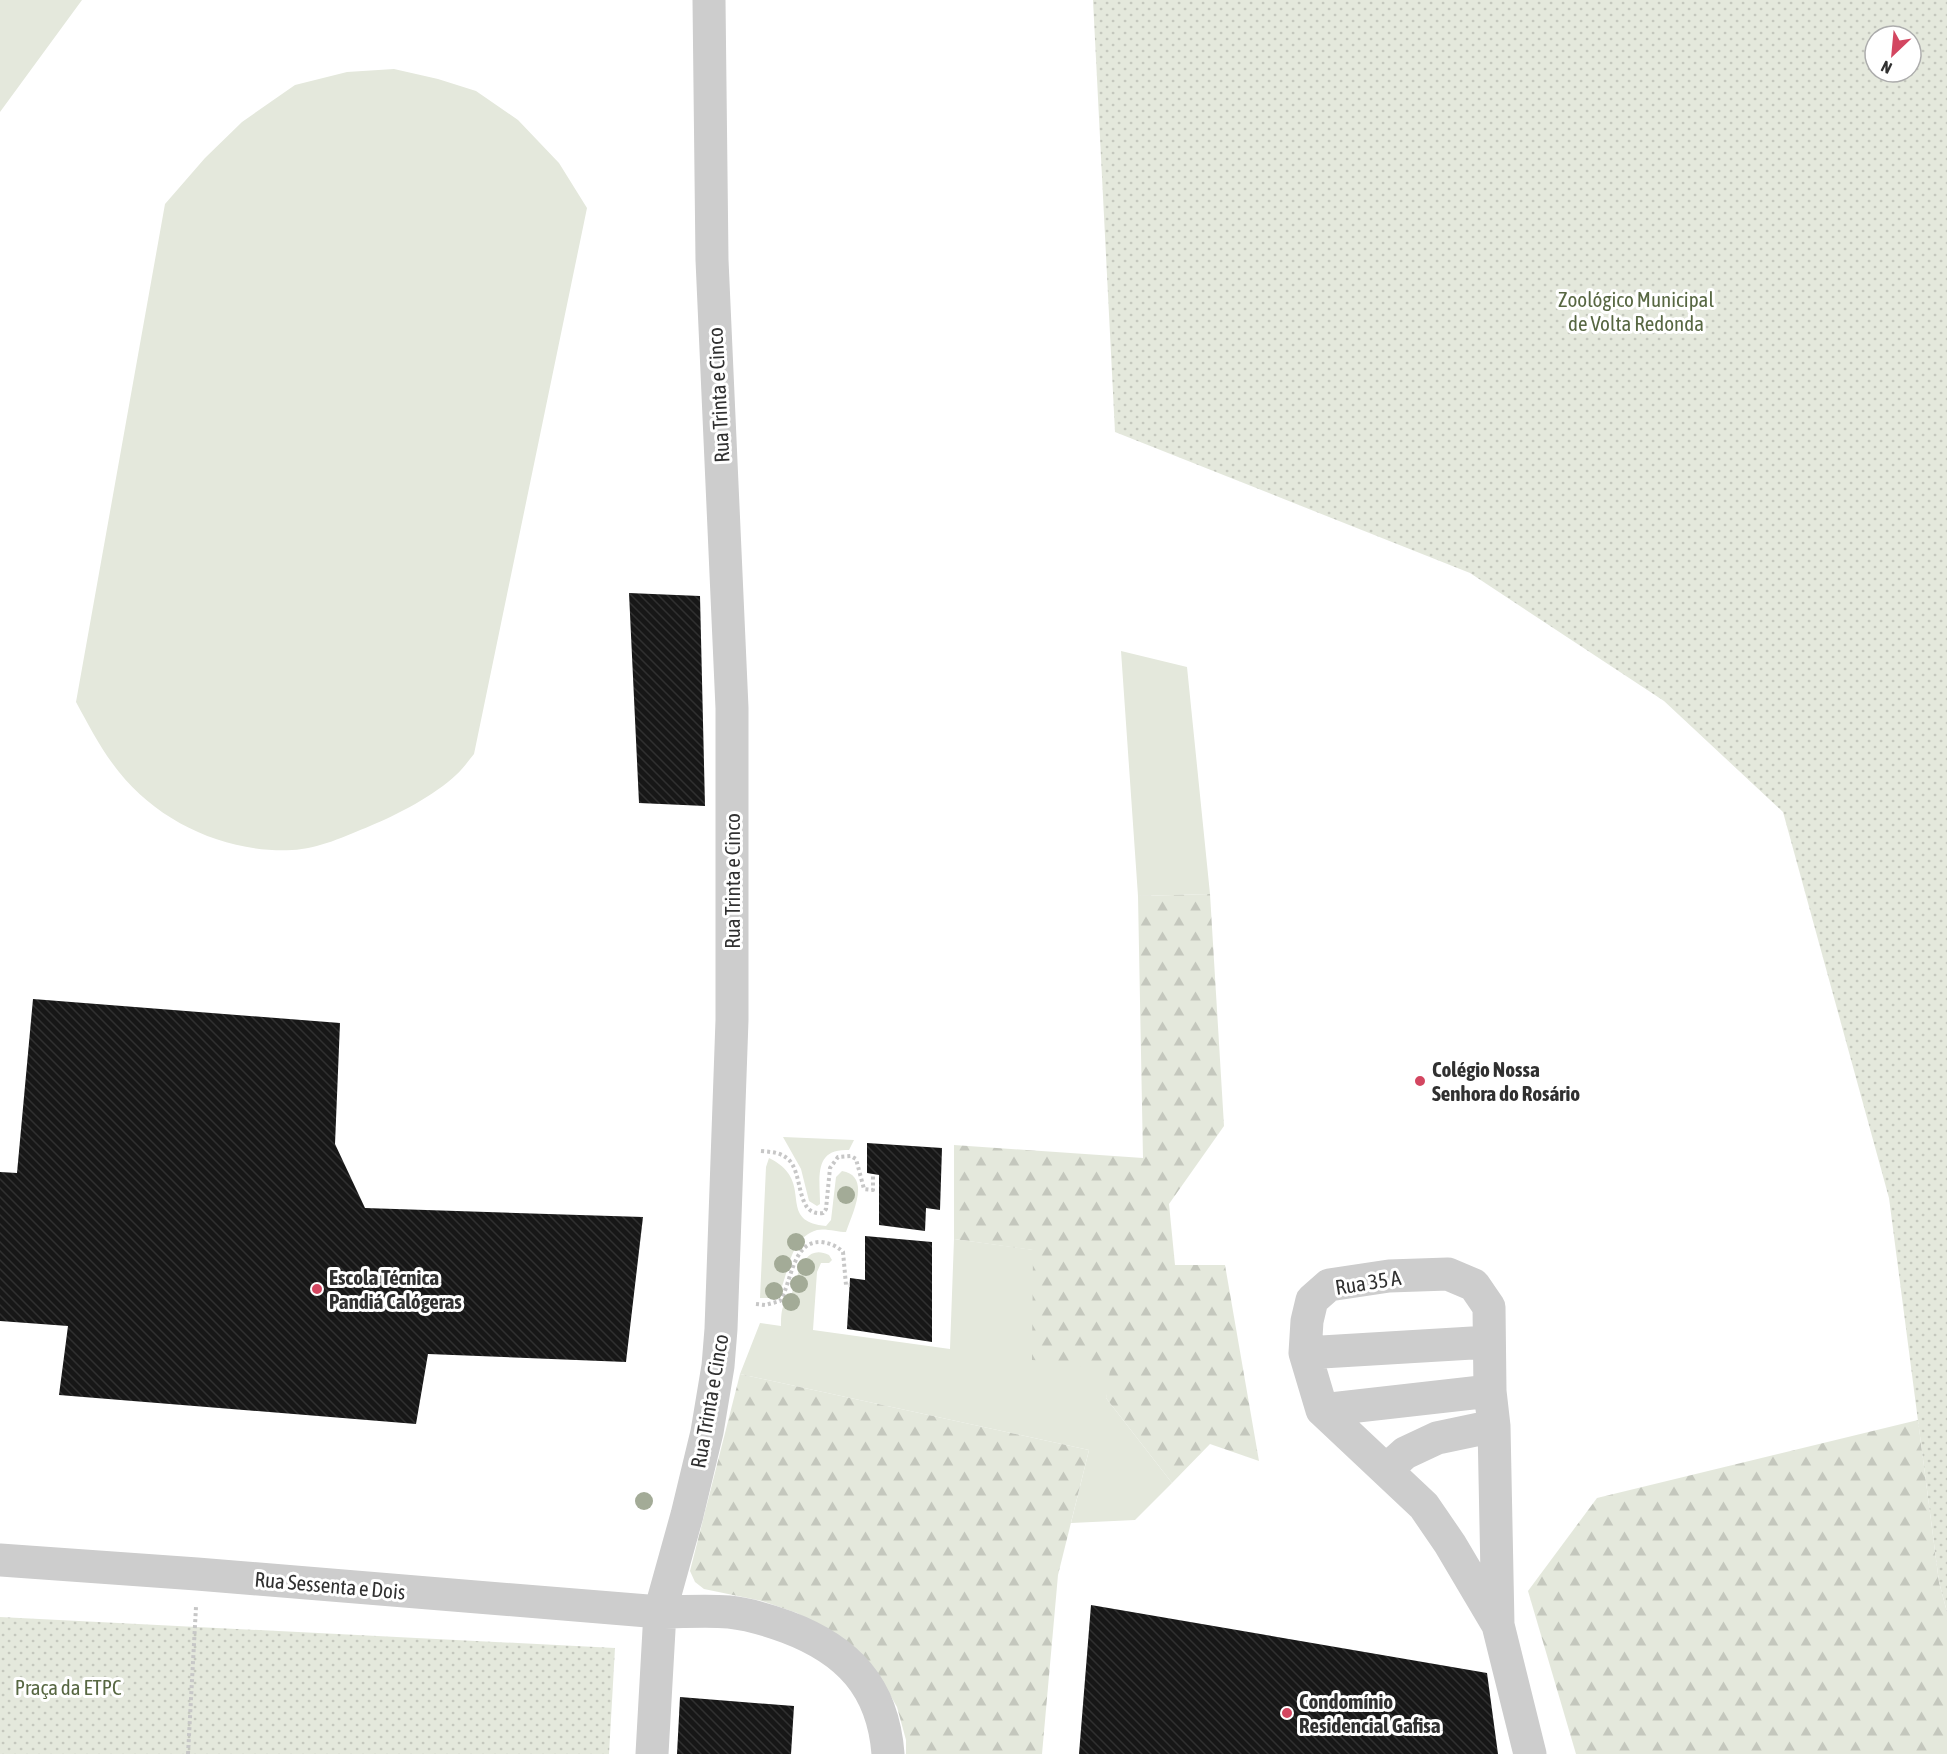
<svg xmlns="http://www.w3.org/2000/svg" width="1947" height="1754" viewBox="0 0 1947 1754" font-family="'Asap Condensed',sans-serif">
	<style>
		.grass { fill: #e4e8dc }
		.forest { fill: url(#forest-firs) }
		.park { fill: url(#park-dots); fill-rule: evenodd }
		.building { fill: url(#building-back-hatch) }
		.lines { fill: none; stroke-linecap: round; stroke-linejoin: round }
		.path { stroke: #c7c7c7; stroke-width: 4; stroke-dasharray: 3 3; stroke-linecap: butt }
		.minor { stroke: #cdcdcd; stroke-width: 33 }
		.tree { fill: #a3ab97 }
		.poi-dot { fill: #d34660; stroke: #fff; stroke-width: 2 }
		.labels { text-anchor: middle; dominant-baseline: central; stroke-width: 6; stroke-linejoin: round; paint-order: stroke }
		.park-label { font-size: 21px; fill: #576742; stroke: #fff }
		.street-label { font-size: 21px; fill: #303030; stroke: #fff }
		.poi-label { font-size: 21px; font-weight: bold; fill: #303030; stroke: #fff; text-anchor: start }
	</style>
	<defs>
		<pattern id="forest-firs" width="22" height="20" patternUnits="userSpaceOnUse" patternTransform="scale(1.5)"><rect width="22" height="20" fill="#e4e8dc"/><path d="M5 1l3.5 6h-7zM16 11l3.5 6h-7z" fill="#c4c7bd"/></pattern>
		<pattern id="park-dots" width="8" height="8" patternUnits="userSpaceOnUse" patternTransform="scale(1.5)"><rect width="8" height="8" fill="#e4e8dc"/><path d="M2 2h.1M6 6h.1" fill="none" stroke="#c4c7bd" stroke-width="1.8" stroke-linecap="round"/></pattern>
		<pattern id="building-back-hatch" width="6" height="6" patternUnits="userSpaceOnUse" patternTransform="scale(1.5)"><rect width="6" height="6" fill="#171717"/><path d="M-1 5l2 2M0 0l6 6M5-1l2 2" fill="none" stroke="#303030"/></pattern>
	</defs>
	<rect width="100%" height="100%" fill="#fff"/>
	<!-- grass -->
	<path class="grass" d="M0,0H82L0,112Z
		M394,69L438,79L476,91L518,120L559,163L587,208L474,754C468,761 463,769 456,775C435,795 397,815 370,826C346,836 318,849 292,850C226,853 160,823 119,772C102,751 89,726 76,702L165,204L205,158L242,122L295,85L347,72Z
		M1121,651L1187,667L1210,894L1138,896Z
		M783,1137L854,1140L849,1150C813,1148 820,1178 820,1204L817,1206L809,1201L801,1169Z
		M769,1158C777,1162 783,1166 788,1173C804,1195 784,1222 826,1226L831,1220L836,1177L842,1171C872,1176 852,1214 846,1232C838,1232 825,1228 817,1230C789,1238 789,1273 779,1294L775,1298H760L766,1167Z
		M954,1239L1143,1265L1106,1398L1172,1483L1135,1520L1071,1523L1089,1450L740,1374L760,1323L781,1326C781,1320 781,1312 783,1307C786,1303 789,1301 791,1296C797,1279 802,1242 829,1255L832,1260L829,1263H821L817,1272L813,1330L950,1349Z"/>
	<!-- forest -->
	<path class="forest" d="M1210,894L1224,1126L1169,1204L1175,1265H1225L1259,1461L1210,1444L1172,1483L1106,1398L1110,1370L1032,1360L1033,1250L954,1239V1145L1143,1158L1138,896Z
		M740,1374L1089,1450L1058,1575L1042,1754H906V1740L897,1707L882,1681L828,1631L797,1613L762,1601L704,1589L695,1582L690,1571Z
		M1918,1420L1939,1582L1947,1612V1754H1576L1528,1591L1597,1498Z"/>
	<!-- park -->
	<path class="park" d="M1093,0H1947V1612L1939,1582L1889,1198L1783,812L1664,701L1470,573L1115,432ZM1875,36H1911V72H1875Z
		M0,1617L615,1648L609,1754H0Z"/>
	<!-- building -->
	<path class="building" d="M629,593L700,596L705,806L639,803Z
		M33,999L340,1023L335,1144L365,1208L643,1217L626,1362L428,1354L416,1424L59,1395L68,1326L0,1321V1172L17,1173Z
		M867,1143L942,1148L940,1210L926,1208L925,1231L879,1225V1175L867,1173Z
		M865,1236L932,1242V1342L847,1329L850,1278L865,1280Z
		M1091,1605L1487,1673L1498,1754H1079Z
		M680,1697L794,1706L791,1754H677Z"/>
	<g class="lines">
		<!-- path -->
		<path class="path" d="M761,1151C771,1152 780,1152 788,1159C804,1173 795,1217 823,1213L826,1209L830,1168L838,1157L851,1156L856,1159L864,1189L873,1190V1174
			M756,1304L765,1305L780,1301C792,1282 792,1241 821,1242C830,1243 837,1246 843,1252L846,1285H850
			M188,1754L196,1607"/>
		<!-- minor -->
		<path class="minor" d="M1305,1353L1489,1342
			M1322,1410L1490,1391
			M1386,1470L1405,1453L1437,1438L1494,1426
			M0,1560L197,1574L660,1612C683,1612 706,1610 729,1612C748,1614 768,1620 787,1627C848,1650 883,1687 888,1754
			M1498,1625L1450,1544L1424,1506L1322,1410L1305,1353L1307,1321L1312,1300L1329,1285L1389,1276L1448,1274L1474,1285L1489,1307L1490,1391L1494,1426L1498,1625L1530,1754
			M652,1754L660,1612L687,1515L707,1432L718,1366L721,1329L732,1020V708L712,260L709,0"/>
	</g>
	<!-- trees -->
	<g class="tree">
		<circle cx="846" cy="1195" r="9"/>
		<circle cx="796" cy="1242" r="9"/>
		<circle cx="783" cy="1264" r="9"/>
		<circle cx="806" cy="1267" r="9"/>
		<circle cx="799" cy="1284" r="9"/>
		<circle cx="774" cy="1291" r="9"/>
		<circle cx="791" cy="1302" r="9"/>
		<circle cx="644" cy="1501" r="9"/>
	</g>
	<!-- markers -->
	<g class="poi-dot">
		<circle cx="1420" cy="1081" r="6"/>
		<circle cx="317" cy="1289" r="6"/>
		<circle cx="1287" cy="1713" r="6"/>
	</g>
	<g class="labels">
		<!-- park labels -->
		<g class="park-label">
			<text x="1636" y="299">Zoológico Municipal<tspan x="1636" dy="24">de Volta Redonda</tspan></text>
			<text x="68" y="1687">Praça da ETPC</text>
		</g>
		<!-- street labels -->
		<g class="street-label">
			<text transform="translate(718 395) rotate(-93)">Rua Trinta e Cinco</text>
			<text transform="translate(732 881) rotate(-90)">Rua Trinta e Cinco</text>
			<text transform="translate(1368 1282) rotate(-9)">Rua 35 A</text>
			<text transform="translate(709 1401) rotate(-80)">Rua Trinta e Cinco</text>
			<text transform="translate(330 1585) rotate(5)">Rua Sessenta e Dois</text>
		</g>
		<!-- poi labels -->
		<g class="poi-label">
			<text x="1432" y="1069">Colégio Nossa<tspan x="1432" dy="24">Senhora do Rosário</tspan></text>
			<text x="329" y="1277">Escola Técnica<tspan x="329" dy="24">Pandiá Calógeras</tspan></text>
			<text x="1299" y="1701">Condomínio<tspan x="1299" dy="24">Residencial Gafisa</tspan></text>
		</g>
	</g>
	<!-- north arrow -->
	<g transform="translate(1893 54) rotate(206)"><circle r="28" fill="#ffffff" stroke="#acacac" stroke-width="1.5"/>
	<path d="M0-4.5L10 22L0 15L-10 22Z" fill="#d34660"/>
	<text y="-9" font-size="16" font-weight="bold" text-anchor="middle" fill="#303030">N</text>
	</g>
</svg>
